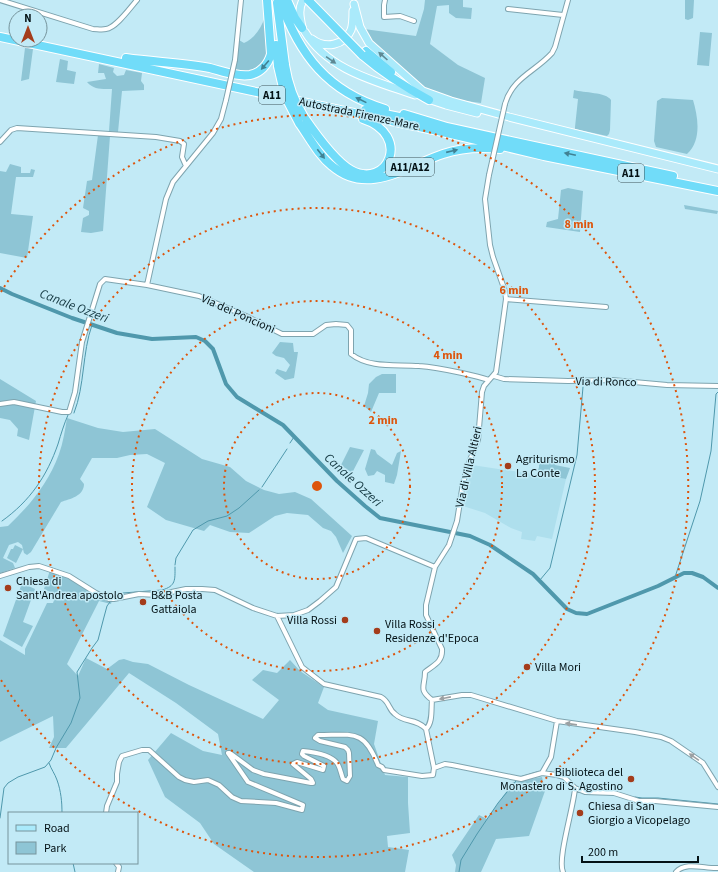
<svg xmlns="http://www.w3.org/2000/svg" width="718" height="872" viewBox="0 0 718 872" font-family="'Source Sans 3',sans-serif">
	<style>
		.built { fill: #aedfed }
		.green { fill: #8ec5d5 }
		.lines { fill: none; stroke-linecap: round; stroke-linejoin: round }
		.stream { stroke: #4f98ac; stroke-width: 1 }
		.canal { stroke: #4f98ac; stroke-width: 4 }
		.minor-casing { stroke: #7ea4af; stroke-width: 6 }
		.primary-casing { stroke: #fff; stroke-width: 9 }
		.motorway-casing { stroke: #fff; stroke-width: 10 }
		.minor { stroke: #fff; stroke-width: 4 }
		.primary { stroke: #aaeafb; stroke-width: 7 }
		.motorway { stroke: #71dcf9; stroke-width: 8 }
		.minor-bridge-casing { stroke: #7ea4af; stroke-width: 6; stroke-linecap: butt }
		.motorway-bridge-casing { stroke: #fff; stroke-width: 10; stroke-linecap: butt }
		.minor-bridge { stroke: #fff; stroke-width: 4 }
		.motorway-bridge { stroke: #71dcf9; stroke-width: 8 }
		.oneway { fill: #5f8994 }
		.oneway2 { fill: #408193 }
		.oneway3 { fill: #9ba0a2 }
		.ring { fill: none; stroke: #dd550c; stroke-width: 2; stroke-dasharray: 2 4 }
		.poi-dot { fill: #a43c1b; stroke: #c2eaf6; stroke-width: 1.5 }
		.labels { text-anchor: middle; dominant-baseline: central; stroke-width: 3; stroke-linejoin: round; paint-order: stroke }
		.shield { fill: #c2eaf6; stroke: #3d5359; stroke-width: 1 }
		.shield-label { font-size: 11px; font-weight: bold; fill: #041216 }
		.street-label { font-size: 12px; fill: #041216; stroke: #c2eaf6 }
		.poi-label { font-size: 12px; fill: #041216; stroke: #c2eaf6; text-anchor: start }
		.water-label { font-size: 13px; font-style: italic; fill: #143841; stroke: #c2eaf6 }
		.centre { fill: #dd550c; stroke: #c2eaf6; stroke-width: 2 }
		.ring-label { font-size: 12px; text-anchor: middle; font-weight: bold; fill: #dd550c; stroke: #c2eaf6; stroke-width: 3; stroke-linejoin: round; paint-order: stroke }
	</style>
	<rect width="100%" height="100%" fill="#c2eaf6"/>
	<!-- built -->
	<path class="built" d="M472,465L566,479L552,539L537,536L535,541L521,539L522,532L511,528L485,513L463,506Z"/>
	<!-- green -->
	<path class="green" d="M425,0H463V7L472,8L471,19L456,18L449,13V5L437,6L430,44L458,65L485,78L481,103L451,99L432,92L422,87L373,44L364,29L416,36L424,9Z
		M685,0H694L693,18L688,20L685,19Z
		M265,17L268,45L266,60C255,70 251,74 235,70L239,40L244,43C255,38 261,28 265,17Z
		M700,32L712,33L709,66L697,65Z
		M25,48L33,49L29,79L21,81Z
		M60,59L68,61L67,70L76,72L74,84L56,82Z
		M99,64L114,68L113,72L117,76L124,75L126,70L142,73L141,81L144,85V90L122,91L118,132L109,131L112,89C102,89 94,90 87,82L106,79L104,73H98Z
		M574,90C584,93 606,92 611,100L610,130L609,134L607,136L575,129V127L578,99L573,98Z
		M662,98L693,100C698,117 702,140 687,154L656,147L654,141L657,101Z
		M98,135L110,136L103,231L91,233L81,232L83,218L89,215V211L83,208L87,181L92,180Z
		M10,164L21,167V173H30L31,169L35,170L33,177H16L11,214L33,216L27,258L0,253V171L6,172Z
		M568,188L583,191L580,232L546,227L547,222L558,219L561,190Z
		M684,205L718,211L717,214L685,209Z
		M280,342L293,343L294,352H298L294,378L285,380L275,373L277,369L286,372L290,365L284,358L276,356L272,353Z
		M382,374H396V393H379L371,412L364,406L368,393L369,384L376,377Z
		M0,379L36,401L29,440L17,436L18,429L10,420L0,418Z
		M67,418L98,428L123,432L155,429L202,459L230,467L246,481L264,490L279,494L295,492L311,499L352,536L343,553L336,537L331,531L323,528L308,515L287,513L275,516L249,533L230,532L210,525L204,531L166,520L147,507L165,463L147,454L130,455L117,458H92L80,479L84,484C84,496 70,499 61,502L31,552L27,555L24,553L23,549L16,563L7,558L11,549H13L15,545L23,549L22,545L18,542L9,545L3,558L13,563L15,568L0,573V527L8,526C30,505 48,484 59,454C63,443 65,430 67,418Z
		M350,447L364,450L352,473L341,465Z
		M371,449L375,450L377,454L392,465L397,453L401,451L397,475L394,484L385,482V475L377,471L374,475L368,476L365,469Z
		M539,458L555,459V465L570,468L566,479L537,474L539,467Z
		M51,567C71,575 94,594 113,597L111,604L99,601L67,664L78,676L86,658L107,669L119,660L124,659L133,662L148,664L189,685L263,719L279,700L252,680L263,670L277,673L290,660L300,671L324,687L318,703L328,710L378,721L374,744L385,775L408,777V803L410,833L387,836L388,847L409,850L405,872H254L214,844L200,823L165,797L148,760L171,733L203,751L222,755L218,734L176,703L129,673L66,748H49L54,737L53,716L0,742V640L25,655V649L47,603H53L56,595L44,589Z
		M22,583L35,589L23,622L33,626L22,647L3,636Z
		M542,777L545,791L529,836L496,839L481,872H455L456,865L452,855L479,815L487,819L513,782Z"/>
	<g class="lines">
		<!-- stream -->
		<path class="stream" d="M74,413C85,385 82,353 92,325
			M290,443L294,437
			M262,487L287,449
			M2,521C30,501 47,476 58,444C61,434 64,424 68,415
			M175,565L176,558L193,530L208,521L227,516L239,508L259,490
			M675,577L700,501L711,451L716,394L718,392
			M540,580L550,568L577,455L583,387
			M114,597L123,593L162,590C176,586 175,580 175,567
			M49,763C51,769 55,774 57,780C61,791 62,802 62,813
			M546,771L551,772
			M560,774L565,775L573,783
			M520,777L537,772
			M635,797L642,798H658L718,804
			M0,818L4,788L8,783L18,777L45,767L51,760L56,748L71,723L80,698L77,672L92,648L98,640L104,617L107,606L110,602
			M73,863L75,872
			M459,872L461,860L477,834L498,803L516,781"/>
		<!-- canal -->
		<path class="canal" d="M0,288L12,294L72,318L117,333L152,339L196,337L205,341L213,349L226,384L237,397L283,425L337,481L365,506L380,518L470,536L490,545L533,574L567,609L576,613L587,614L658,586L684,573H692L703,577L718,588"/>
		<!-- minor casing -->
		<g class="minor-casing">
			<path id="minor" d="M0,0L93,29C97,29 102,30 106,29C116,28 130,8 137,0
				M385,0L384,5V17L400,16L414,21
				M508,9L563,15
				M235,60L241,0
				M505,104C513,77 535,72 552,53L555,47L568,0
				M0,142L11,130L17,128L156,137L180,141L184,144L182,157L186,166
				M147,285L199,296L246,316L282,334H313L326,325L336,324L347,325L351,330V354C370,369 397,364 419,366C434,367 448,370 462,373C471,375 480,377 489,380
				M506,299L606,307
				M494,376L504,379L568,381L612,380L667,385L718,386
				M0,404L14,402L62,412H69L75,392L82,342L100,284L105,279L147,285L166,199L173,182L213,133L221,119L226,100
				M0,576L29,567L39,566L69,576L96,593L109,599H114L139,594L157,595L186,589H202L215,590L253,608L277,616L294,615L308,610L320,601L336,587L356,539L366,538L435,567
				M277,616L302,667L324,684L381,697C390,702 388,709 395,714C404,723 416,718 426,729
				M432,700L462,695H471L557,721L635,732L661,737L671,741L703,763L718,787
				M434,768L445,764L452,765L521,779L542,773L557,775L564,777L575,788L585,792L614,793L639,801H655L718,807
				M542,773L551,757L557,721
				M106,813L107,806L117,782V774L119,762L122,756L142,750H149L179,777L185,780L194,782L208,780L219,785L232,797L241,801L276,803L302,810L303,805L248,782L228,753H230L253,770L264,774L311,783H313L311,779L293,764L297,762L323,770L324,766L304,756L302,754L303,751C313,752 330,754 337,763C340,767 341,774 343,779L347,781L350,776L349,753L348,750L345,747L320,741L315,738L318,735C354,735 364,729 378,765L382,767L384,770L422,776L433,775L434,768L426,729C433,723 431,709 432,700C418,689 425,687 425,672C434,665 443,662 442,649L426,615V605L435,567L449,545L457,521L463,483L468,465L478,440L482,392L484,386L496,372L506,299L505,291L493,257L490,245L485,199L489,175
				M116,863L119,867L118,872
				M563,872C557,859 574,806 575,788
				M676,872C686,861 705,869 718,868"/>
		</g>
		<!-- primary casing -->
		<g class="primary-casing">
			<path id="primary" d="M354,4L360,27L369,43L423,91L451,101L509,117L718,169
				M302,27C300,17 298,9 303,0
				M305,32C328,70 375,81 415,95
				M312,39C325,49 344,46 351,30C353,25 353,17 353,11
				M425,98L446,105L477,113"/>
		</g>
		<!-- motorway casing -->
		<g class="motorway-casing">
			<path id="motorway" d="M280,0C299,55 328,92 385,109
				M287,0L295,18L302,28
				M277,3L285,65
				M0,37L438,131L544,156L718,191
				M276,45L278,66
				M366,51L391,72
				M362,55C383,73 405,87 429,100
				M126,58C154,62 183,63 210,68C222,71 237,77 250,75C260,73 268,65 271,54L267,0
				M365,110L409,119
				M404,114L447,127
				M304,117C315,133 335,161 351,170C388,190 412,135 363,119
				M299,123C309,137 318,155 332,166C368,197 407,166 443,154C461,148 481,147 500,149
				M442,126L673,176"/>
		</g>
		<!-- minor -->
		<use href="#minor" class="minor"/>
		<!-- primary -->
		<use href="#primary" class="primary"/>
		<!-- motorway -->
		<use href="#motorway" class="motorway"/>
		<!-- minor-bridge casing -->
		<g class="minor-bridge-casing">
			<path id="minor-bridge" d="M226,100L235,60
				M489,175L505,104"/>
		</g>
		<!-- motorway-bridge casing -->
		<g class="motorway-bridge-casing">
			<path id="motorway-bridge" d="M308,0L362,55
				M285,65C288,84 294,101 304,117
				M278,66L285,96L299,123"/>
		</g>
		<!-- minor-bridge -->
		<use href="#minor-bridge" class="minor-bridge"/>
		<!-- motorway-bridge -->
		<use href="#motorway-bridge" class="motorway-bridge"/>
	</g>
	<!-- one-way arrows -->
	<defs><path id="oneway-solid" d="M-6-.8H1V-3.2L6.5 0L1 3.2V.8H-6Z"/></defs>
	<g class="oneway">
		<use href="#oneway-solid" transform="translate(383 56) rotate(-138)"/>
		<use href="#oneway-solid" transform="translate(331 60) rotate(35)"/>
	</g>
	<g class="oneway2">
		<use href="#oneway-solid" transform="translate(265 65) rotate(130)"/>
		<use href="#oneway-solid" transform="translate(361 100) rotate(-154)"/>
		<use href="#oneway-solid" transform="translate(452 151) rotate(-13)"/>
		<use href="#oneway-solid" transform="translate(321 154) rotate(52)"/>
		<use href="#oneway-solid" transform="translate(570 154) rotate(-168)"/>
	</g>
	<g class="oneway3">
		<use href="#oneway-solid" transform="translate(445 698) rotate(169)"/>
		<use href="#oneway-solid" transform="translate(571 724) rotate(-172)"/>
		<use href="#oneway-solid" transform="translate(694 757) rotate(-145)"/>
	</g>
	<!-- distance rings -->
	<g class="ring">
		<circle cx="317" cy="486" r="93"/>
		<circle cx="317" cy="486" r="185"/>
		<circle cx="317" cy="486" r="278"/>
		<path d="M1 292A371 371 0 1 1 1 680"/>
	</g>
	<!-- markers -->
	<g class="poi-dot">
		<circle cx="508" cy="466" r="4"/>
		<circle cx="8" cy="588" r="4"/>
		<circle cx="143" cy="602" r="4"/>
		<circle cx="345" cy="620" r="4"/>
		<circle cx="377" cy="631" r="4"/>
		<circle cx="527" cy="667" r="4"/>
		<circle cx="631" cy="779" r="4"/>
		<circle cx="580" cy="813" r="4"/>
	</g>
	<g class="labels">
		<!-- shield labels -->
		<g class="shield">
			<rect x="259" y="86" width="26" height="18" rx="3"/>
			<rect x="386" y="158" width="48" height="18" rx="3"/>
			<rect x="618" y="164" width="26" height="18" rx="3"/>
		</g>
		<g class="shield-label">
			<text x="272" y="95">A11</text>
			<text x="410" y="167">A11/A12</text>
			<text x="631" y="173">A11</text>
		</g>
		<!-- street labels -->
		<g class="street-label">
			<text transform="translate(359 114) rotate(12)">Autostrada Firenze-Mare</text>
			<text transform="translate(238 314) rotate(24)">Via dei Poncioni</text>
			<text transform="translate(606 382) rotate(1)">Via di Ronco</text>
			<text transform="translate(469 467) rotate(-77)">Via di Villa Altieri</text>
		</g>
		<!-- poi labels -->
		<g class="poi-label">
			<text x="516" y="459">Agriturismo<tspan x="516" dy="14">La Conte</tspan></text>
			<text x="16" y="581">Chiesa di<tspan x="16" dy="14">Sant'Andrea apostolo</tspan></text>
			<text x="151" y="595">B&amp;B Posta<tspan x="151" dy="14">Gattaiola</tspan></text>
			<text x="337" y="620" text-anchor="end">Villa Rossi</text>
			<text x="385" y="624">Villa Rossi<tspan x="385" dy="14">Residenze d'Epoca</tspan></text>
			<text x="535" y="667">Villa Mori</text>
			<text x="623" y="772" text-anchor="end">Biblioteca del<tspan x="623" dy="14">Monastero di S. Agostino</tspan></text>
			<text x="588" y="806">Chiesa di San<tspan x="588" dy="14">Giorgio a Vicopelago</tspan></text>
		</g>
		<!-- water labels -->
		<g class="water-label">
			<text transform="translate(74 306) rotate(21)">Canale Ozzeri</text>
			<text transform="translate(353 480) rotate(42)">Canale Ozzeri</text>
		</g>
	</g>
	<circle cx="317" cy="486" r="6" class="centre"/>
	<g class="ring-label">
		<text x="579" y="228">8 min</text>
		<text x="514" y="294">6 min</text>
		<text x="448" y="359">4 min</text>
		<text x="383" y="424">2 min</text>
	</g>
	<!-- legend -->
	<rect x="8" y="812" width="130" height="52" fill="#c2eaf6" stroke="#76949c"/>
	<rect x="16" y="825" width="20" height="6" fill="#aaeafb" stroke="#76949c"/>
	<text x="44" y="832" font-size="12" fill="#041216">Road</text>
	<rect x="16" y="842" width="20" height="12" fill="#8ec5d5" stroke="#76949c"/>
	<text x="44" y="852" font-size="12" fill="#041216">Park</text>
	<!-- north arrow -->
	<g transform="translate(28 28)"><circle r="19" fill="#c2eaf6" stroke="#76949c"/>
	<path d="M0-3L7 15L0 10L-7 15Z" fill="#a43c1b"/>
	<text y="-6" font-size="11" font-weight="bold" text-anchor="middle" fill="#041216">N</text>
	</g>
	<!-- scale -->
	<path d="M582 856v6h116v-6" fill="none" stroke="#041216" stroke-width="2"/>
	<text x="588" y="856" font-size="12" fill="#041216" stroke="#c2eaf6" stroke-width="3" paint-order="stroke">200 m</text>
</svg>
